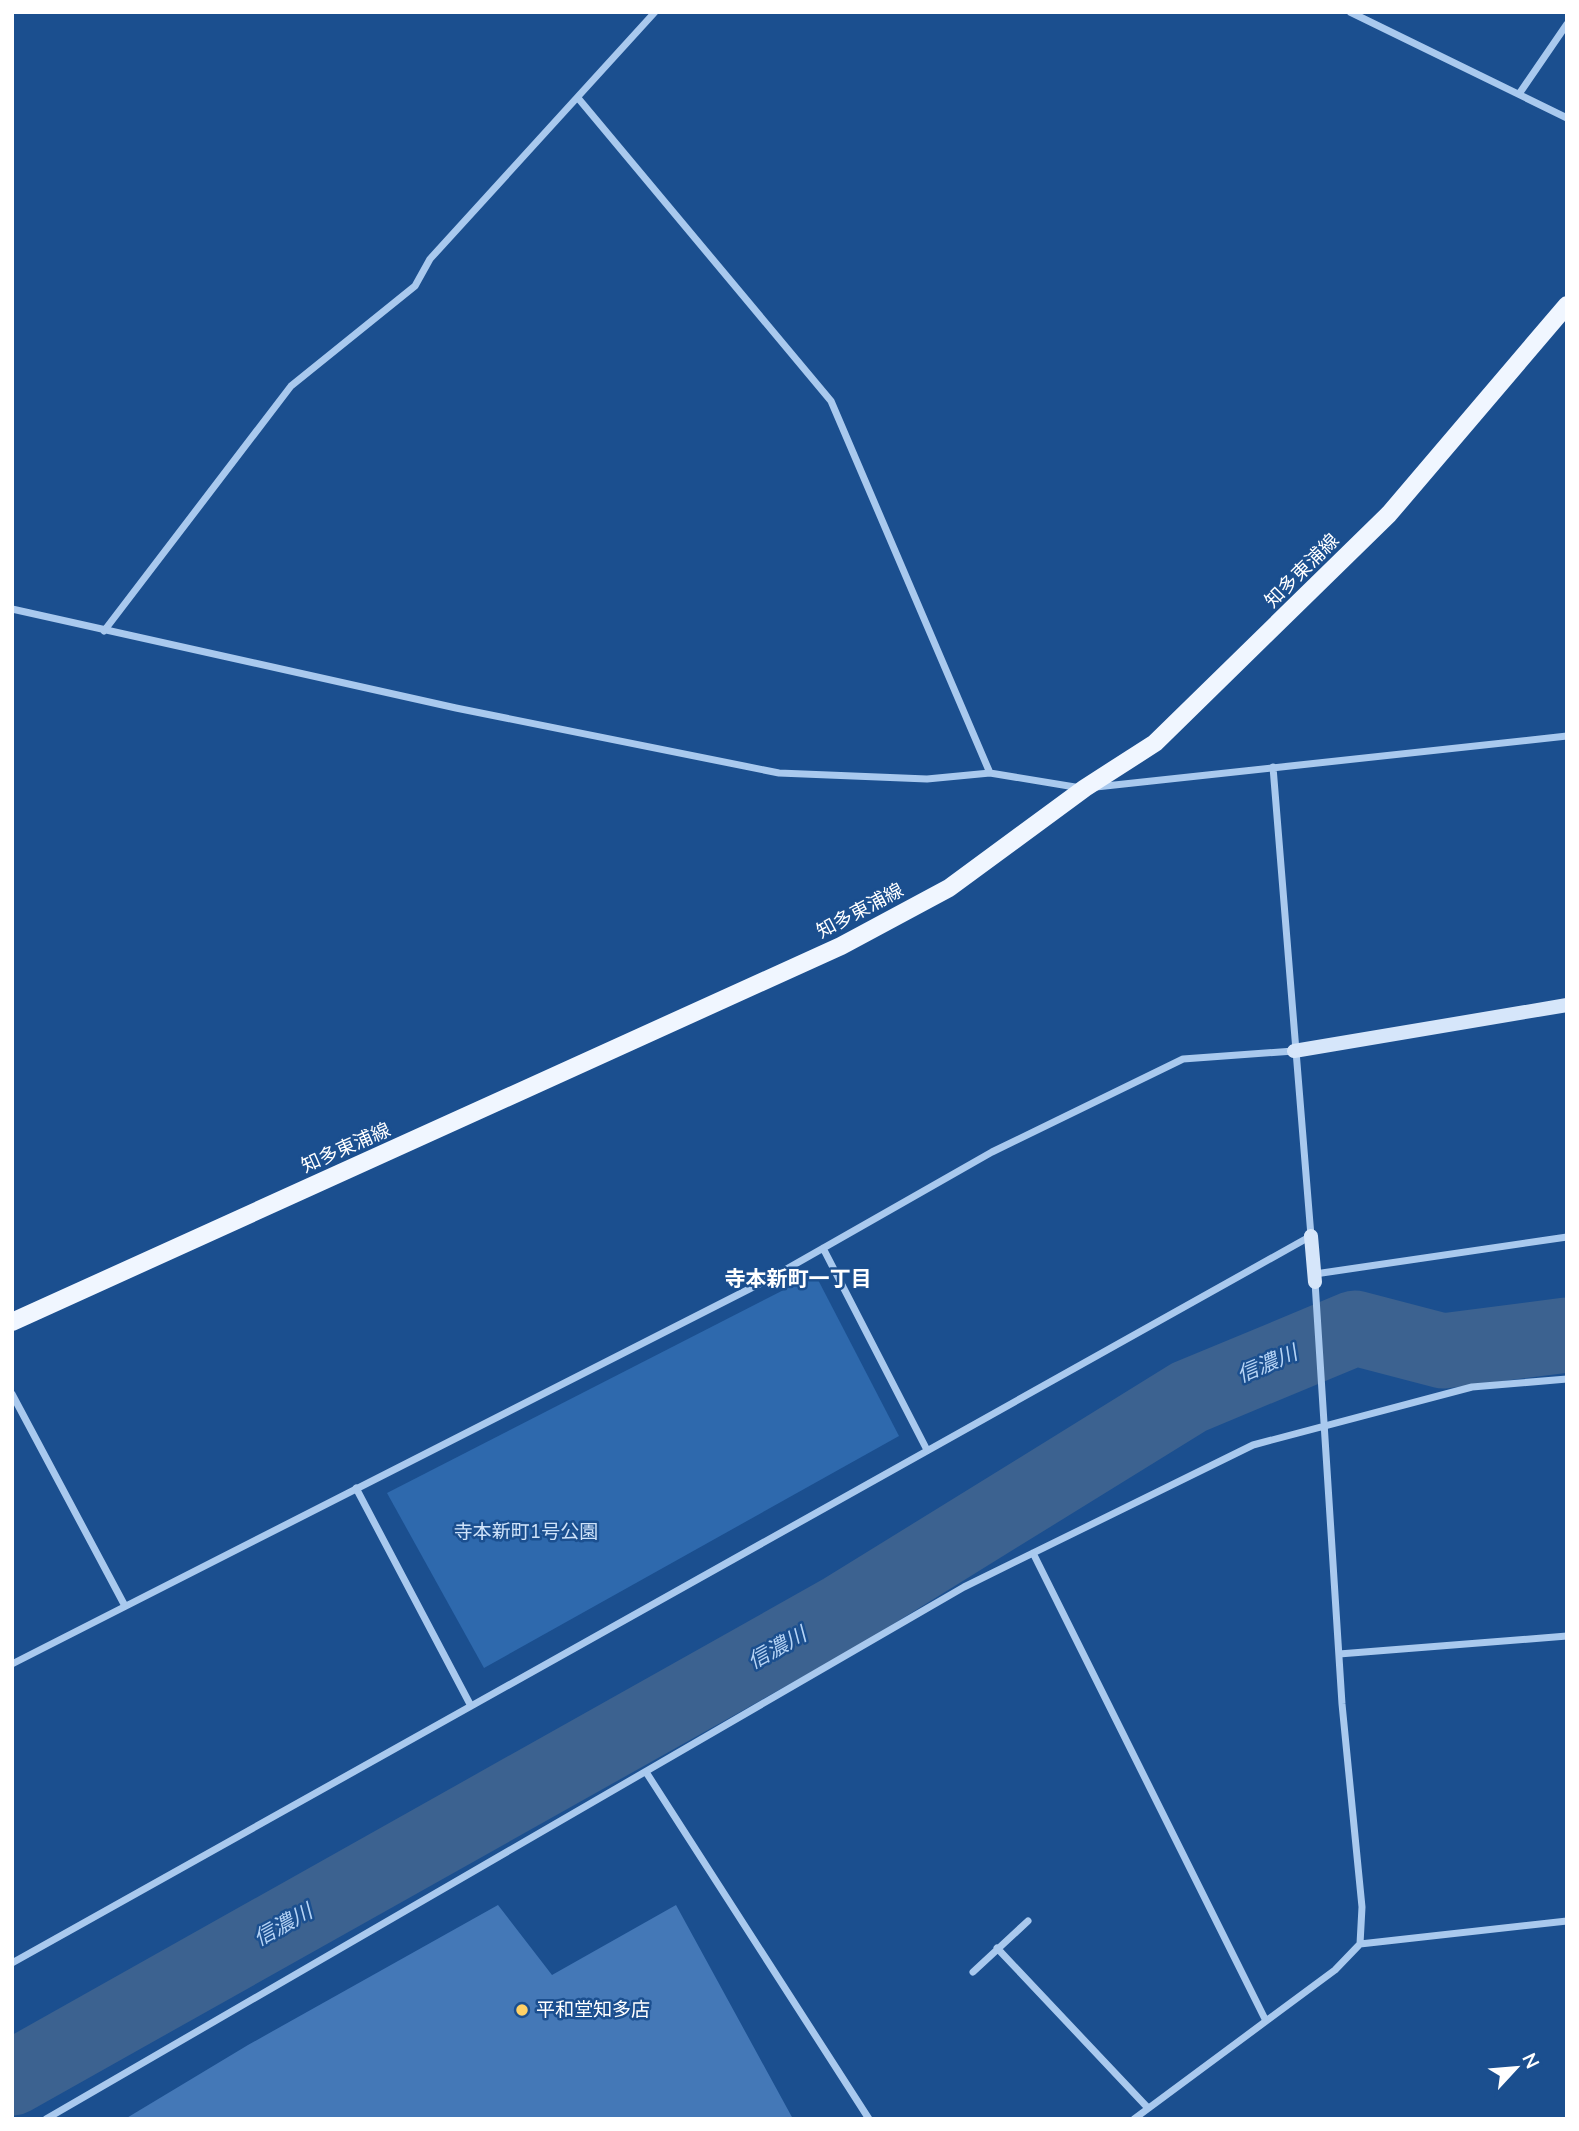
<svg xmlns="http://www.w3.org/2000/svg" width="1579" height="2131" viewBox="0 0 1579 2131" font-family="'Nunito Sans','Noto Sans JP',sans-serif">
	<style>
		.green { fill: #2e69ad }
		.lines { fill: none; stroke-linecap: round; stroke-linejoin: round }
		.river { stroke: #3c6290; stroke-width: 75 }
		.building { fill: #4478b7 }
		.street { stroke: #a9c9ee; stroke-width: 7 }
		.secondary { stroke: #d6e6fa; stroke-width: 14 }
		.primary { stroke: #f0f6ff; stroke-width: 18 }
		.poi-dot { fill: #ffd166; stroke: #1b4f8f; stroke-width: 2.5 }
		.labels { text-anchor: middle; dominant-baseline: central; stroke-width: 5; stroke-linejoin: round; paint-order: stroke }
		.street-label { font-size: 19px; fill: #fff; stroke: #1b4f8f }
		.park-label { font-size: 19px; fill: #cfe3fa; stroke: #1b4f8f }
		.poi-label { font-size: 19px; fill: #fff; stroke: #1b4f8f; text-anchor: start }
		.neighbourhood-label { font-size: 21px; font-weight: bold; fill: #fff; stroke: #1b4f8f }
		.water-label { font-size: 21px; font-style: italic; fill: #b5d3f5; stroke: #1b4f8f }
	</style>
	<rect width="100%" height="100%" fill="#1b4f8f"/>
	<!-- green -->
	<path class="green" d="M815,1274L899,1436L484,1668L387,1493Z"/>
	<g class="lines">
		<!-- river -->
		<path class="river" d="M12,2078L843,1611L1189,1397L1355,1328L1443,1351L1567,1335"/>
	</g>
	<!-- building -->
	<path class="building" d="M498,1905L552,1975L676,1905L793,2119H125L248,2045Z"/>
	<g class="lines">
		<!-- street -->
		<path class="street" d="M1350,12L1567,118
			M1519,94L1567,24
			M578,98L831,401L990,773
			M12,609L456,708L779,773L927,779L990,773L1081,788
			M104,631L291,386L415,286L430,259L655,12
			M1096,787L1567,736
			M823,1248L927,1450
			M1315,1274L1567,1237
			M12,1394L125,1606
			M356,1488L471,1706
			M1033,1553L1266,2021
			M1339,1654L1567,1636
			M12,1664L769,1279L992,1152L1183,1059L1294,1051
			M646,1772L869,2119
			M1360,1944L1567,1921
			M997,1948L1148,2108
			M12,1963L1311,1236L1273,767
			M973,1972L1028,1921
			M46,2119L964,1587L1253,1445L1472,1387L1567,1379
			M1134,2119L1335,1970L1360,1944L1362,1907L1342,1704L1315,1282"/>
		<!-- secondary -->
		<path class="secondary" d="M1294,1051L1567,1005
			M1311,1236L1315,1282"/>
		<!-- primary -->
		<path class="primary" d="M12,1322L841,946L949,888L1085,788L1155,743L1389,514L1567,305"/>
	</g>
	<!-- markers -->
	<circle class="poi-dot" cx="522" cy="2010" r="7"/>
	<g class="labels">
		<!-- street labels -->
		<g class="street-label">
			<text transform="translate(1302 571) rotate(-45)">知多東浦線</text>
			<text transform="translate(860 911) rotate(-28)">知多東浦線</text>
			<text transform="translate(346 1148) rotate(-24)">知多東浦線</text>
		</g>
		<!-- park labels -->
		<g class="park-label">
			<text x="526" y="1532">寺本新町1号公園</text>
		</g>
		<!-- poi labels -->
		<g class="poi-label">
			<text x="536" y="2010">平和堂知多店</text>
		</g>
		<!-- neighbourhood labels -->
		<g class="neighbourhood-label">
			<text x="798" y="1279">寺本新町一丁目</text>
		</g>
		<!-- water labels -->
		<g class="water-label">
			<text transform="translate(1267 1364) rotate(-23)">信濃川</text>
			<text transform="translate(777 1648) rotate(-29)">信濃川</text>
			<text transform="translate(283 1925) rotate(-29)">信濃川</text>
		</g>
	</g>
	<!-- border -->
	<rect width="1579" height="2131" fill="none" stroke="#ffffff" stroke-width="28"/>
	<!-- north arrow -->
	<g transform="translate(1516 2068) rotate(64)" stroke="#1b4f8f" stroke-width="5" paint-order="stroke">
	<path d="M0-5L12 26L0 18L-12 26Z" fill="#ffffff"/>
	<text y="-10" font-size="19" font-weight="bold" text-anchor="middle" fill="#ffffff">N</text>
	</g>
</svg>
